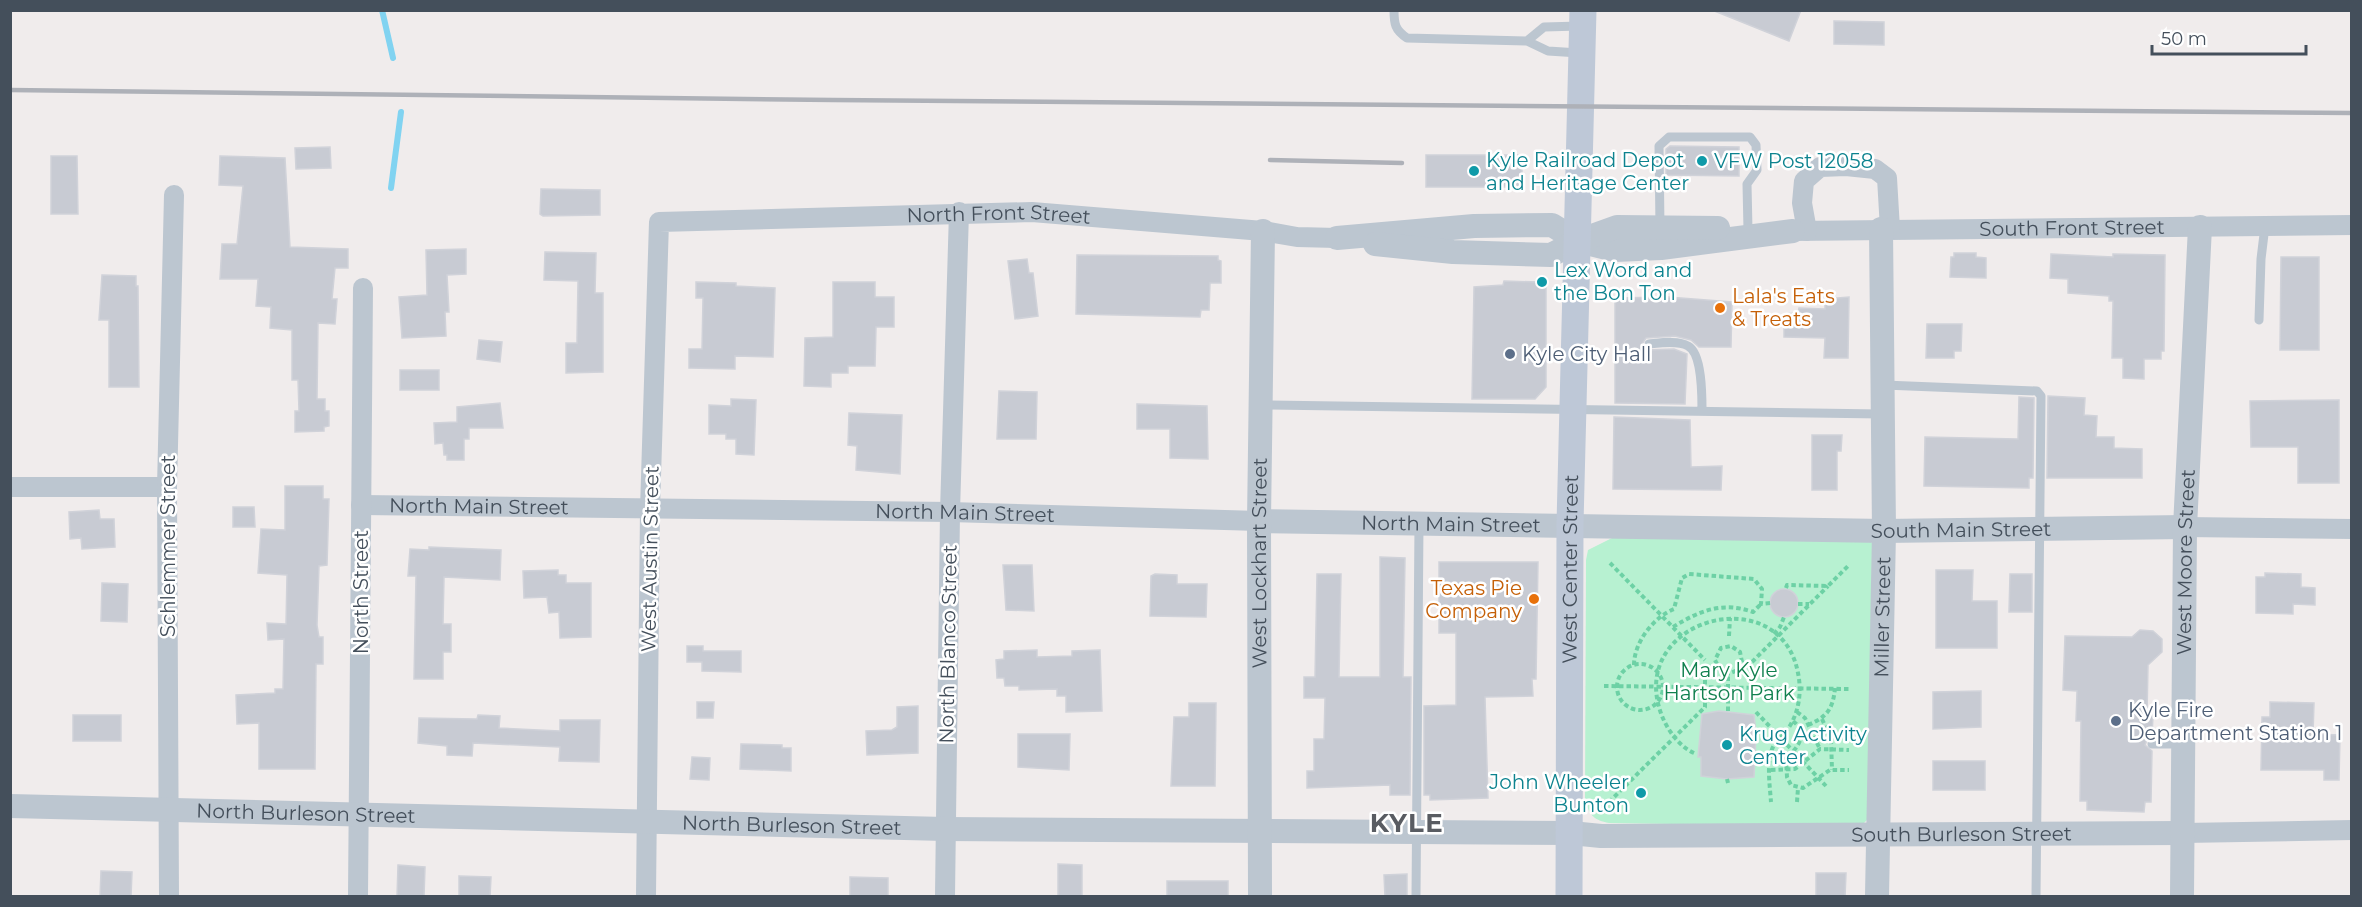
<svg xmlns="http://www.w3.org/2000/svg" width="2362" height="907" viewBox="0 0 2362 907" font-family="Montserrat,sans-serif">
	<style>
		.green { fill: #b7f1d1 }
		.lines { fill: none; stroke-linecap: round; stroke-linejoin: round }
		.stream { stroke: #81d3f1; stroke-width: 6 }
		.building { fill: #c8cbd3; stroke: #d0d2d9; stroke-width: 1.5 }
		.path { stroke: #6dd1a5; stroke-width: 4; stroke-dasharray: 4.5 3; stroke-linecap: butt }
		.service { stroke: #bcc6d0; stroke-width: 9 }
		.minor { stroke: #bcc6d0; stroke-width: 20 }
		.tertiary { stroke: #bcc6d0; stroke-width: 24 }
		.secondary { stroke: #bec8d7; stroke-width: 27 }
		.rail { stroke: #aeb1b8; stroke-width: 4.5 }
		.culture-dot { fill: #0f9aa8; stroke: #fff; stroke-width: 2 }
		.food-dot { fill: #e8710a; stroke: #fff; stroke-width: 2 }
		.service-dot { fill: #5c6f8a; stroke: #fff; stroke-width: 2 }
		.labels { text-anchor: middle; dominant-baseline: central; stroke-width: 5; stroke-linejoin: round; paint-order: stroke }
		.culture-label { font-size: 20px; fill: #0d838f; stroke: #fff; text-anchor: start }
		.street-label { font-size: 20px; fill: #444f5b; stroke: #fff }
		.food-label { font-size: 20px; fill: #c56008; stroke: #fff; text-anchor: start }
		.service-label { font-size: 20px; fill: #4e5e75; stroke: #fff; text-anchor: start }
		.park-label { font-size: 20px; fill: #11804f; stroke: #fff }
		.district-label { font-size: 26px; font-weight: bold; letter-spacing: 1.5px; fill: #595c62; stroke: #fff }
	</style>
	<rect width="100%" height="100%" fill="#f0ecec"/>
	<!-- green -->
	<path class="green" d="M1612,538L1867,539L1872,543L1870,817L1860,827L1609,823C1594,820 1590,816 1585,801L1586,560L1588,550Z"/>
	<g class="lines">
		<!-- stream -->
		<path class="stream" d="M382,10L393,58
			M391,188L401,112"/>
	</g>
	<!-- building -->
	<path class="building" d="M1712,10H1801L1789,41Z
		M1834,21L1884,22V45L1834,44Z
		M1670,146L1739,147V176L1666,175V149Z
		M330,147L331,168L296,169L295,148Z
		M1426,155H1522V187H1426Z
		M51,156H77L78,214H51Z
		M220,156L285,158L290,247L348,249V268H335L332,299H337L335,324L318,323L317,399H325V411H329V426L324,427V431L295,432V411H299L298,380H292V330L270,328L271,307L256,306L258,279H220L222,244H237L243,186L219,185Z
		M541,189L600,190V215L543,216L540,214Z
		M466,249V274L447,275L449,312H445L446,336L402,338L399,297L427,295L426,250Z
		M545,252L596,253L595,293H603V372L566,373V343H577V338L578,281L544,280Z
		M1954,253H1976V257L1986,258V278L1950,277L1951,257H1954Z
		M2051,254L2113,257V254L2165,255L2164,351H2161V359H2144V379L2123,378V358H2112L2113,301H2109V296L2068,293V279L2050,278Z
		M1077,255L1218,256V260L1221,261V283H1210L1209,310H1201L1200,317L1076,314Z
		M2281,257H2319V350H2280Z
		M1027,259L1029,273H1033L1038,316L1015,319L1008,261Z
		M102,275L136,276V286H138L139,387H109V320H99Z
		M1504,281L1537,282L1542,287H1546V387L1535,399H1472L1474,287L1503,285Z
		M696,282L736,283V286L775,288L773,357L735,356V369L689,368V349H702L703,298H696Z
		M833,282H875V297H894V327H876L875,366H848V373H831V387L804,386L805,338L833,337Z
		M1668,297L1732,302L1731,347H1699L1691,340L1675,336L1646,338L1642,344L1647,350L1674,349L1687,354L1685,404L1615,403V298Z
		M1849,297L1848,358H1824L1825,338L1784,337V314L1798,313L1799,308L1825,309V299Z
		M1927,324H1962L1961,351H1954V358H1926Z
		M479,340L502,342L500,362L477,359Z
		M400,370H439V390H400Z
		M999,391L1037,392L1036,439H997Z
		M2048,396L2085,398L2084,415L2097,416L2096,437H2114V448L2142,449V478H2047Z
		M2019,397L2034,398L2033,478H2029V488L1924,486L1925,437L2018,439Z
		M731,399L756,400L754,455L736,454V439H726V434H709V405L731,406Z
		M2339,400V483H2298V447H2251L2250,401Z
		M500,403L503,428H469V439H464V460H447V455H444L443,443L435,444L434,423L457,422V407Z
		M1137,404L1207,406L1208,459L1170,458V429H1137Z
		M849,413L902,415L900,474L856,470L857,446L848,445Z
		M1614,417L1690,420L1691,467L1722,466L1721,490L1613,489Z
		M1812,435H1842L1841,451H1837V490H1812Z
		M285,486H323V499H329L327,565L319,566L317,625L319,637H323V664H316L315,769H259V723L237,724L236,695L275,693V689H283L284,639L268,640L267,623L286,624L287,575L258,573L261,529L285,530Z
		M233,507H254L255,527H233Z
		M99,510L100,519H114L115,547L82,549L81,538L70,539L69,512Z
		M429,547L501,550L500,580L444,577L443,624H451V652H443V679H414L416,576H408L410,549L429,550Z
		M1380,557L1405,558L1403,677H1411L1410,795H1390V785L1307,788V771H1314V739H1324L1325,698H1304V677H1315L1317,574H1341L1339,677H1380Z
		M1439,562H1538L1536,679H1532L1533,696L1485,697L1488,798L1430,800V795H1424V706L1456,705V633H1439Z
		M1003,565H1032L1034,611L1006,610Z
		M558,570V575H566V583H591V637L560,638L559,612L549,613L547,597L524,598L523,571Z
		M1936,570H1973L1972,601H1997V648H1936Z
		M2265,573L2301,574V587L2315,588V605L2293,604V614L2256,613V577H2265Z
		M1155,574L1177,575V584H1207L1206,617L1150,616L1151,576Z
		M2010,574H2032V612H2009Z
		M102,583L128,584L127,622L101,621Z
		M1770 603a14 14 0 1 1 28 0a14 14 0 1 1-28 0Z
		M2140,630L2153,631L2162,639V652L2148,665L2147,715H2153L2152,737L2147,740L2145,745L2152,751L2151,802H2145L2144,812L2087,810V801H2080L2081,721H2076L2077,691L2063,690L2065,636L2132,637Z
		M687,646H703V651H741V672L702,671V662H687Z
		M1037,650V657L1072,656V651L1100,650L1102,711L1066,712V696H1057V689L1019,690V686H1005L1004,678H997L996,660L1004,659V651Z
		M1981,691V727L1933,729V692Z
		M697,702H714L713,718H697Z
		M2270,702L2314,703L2313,734L2340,735L2339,780H2324V770H2261L2262,717H2270Z
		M1189,703H1216L1215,786H1171L1174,717H1189Z
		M918,706V753L867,755L866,731L892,730L897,727V707Z
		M1719,711L1754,715L1756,733L1754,777L1727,779L1701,776V757H1698L1702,714Z
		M73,715H121V741H73Z
		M478,715L500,716L499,728L560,731V720H600L599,762L559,761L560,747L473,743L472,756L447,755V746L418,743L419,718L477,719Z
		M1018,734H1070L1069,770L1018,767Z
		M741,744L782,745V748H791V771L740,769Z
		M692,757L710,758L709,780L690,779Z
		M1933,761H1985V790H1933Z
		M1058,864L1082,865V897H1058Z
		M398,865L425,867L424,897H397Z
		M101,871L132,872L131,897H100Z
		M1816,873H1846L1845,897H1816Z
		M1407,874V897H1385L1384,875Z
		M459,876L491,877L490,897H459Z
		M850,877L888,878V897H850Z
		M1167,881H1228V897H1167Z"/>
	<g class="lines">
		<!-- path -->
		<path class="path" d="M1610,563L1705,660
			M1786,588L1787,585L1828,586L1848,566
			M1798,604H1809
			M1673,627C1699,611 1722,601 1753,612L1761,604
			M1774,634L1780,627L1784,617
			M1729,636L1730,618
			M1752,662L1828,586
			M1617 687a23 23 0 1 1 46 0a23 23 0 1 1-46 0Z
			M1634,665C1634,642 1654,617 1674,609L1682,578L1689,574L1754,579L1762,589L1761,604L1771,603
			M1752,680L1753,698
			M1604,686L1849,689
			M1728,711V674L1720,670L1715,660L1721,648L1731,646L1740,652L1742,662L1738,670L1728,674
			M1756,712L1826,786
			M1797,712L1805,718L1820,749
			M1822,719L1831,739L1832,770
			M1793,721C1809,734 1798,747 1786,759L1787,777L1791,785L1803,788L1830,770H1849
			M1808,725C1827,717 1833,709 1835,688
			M1694,753C1680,747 1668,731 1662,716C1624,619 1780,577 1798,673C1802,692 1799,714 1787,730C1783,736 1776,741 1773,747C1766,761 1770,787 1771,802
			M1771,770L1795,769L1820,749L1849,750
			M1727,779L1728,783
			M1609,802L1705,707V678
			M1797,802L1798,788"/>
		<!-- service -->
		<path class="service" d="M1394,10C1394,24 1395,30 1407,38L1527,41L1548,51L1579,53
			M1527,41L1544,27L1580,26
			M1660,228L1659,146L1669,137H1750L1756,145L1757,170L1747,184L1748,230
			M2259,320L2261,259L2265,226
			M1649,344C1660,343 1678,340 1688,346C1702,353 1702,396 1702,410
			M1884,385L2037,391L2041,396L2036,896
			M1262,405L1881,414
			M2152,744H2183
			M1416,896L1419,524"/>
		<!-- minor -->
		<g class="minor">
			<path id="s1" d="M1793,231L2352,225"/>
			<path d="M1807,231L1802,203L1804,181L1820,167L1846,166L1875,169L1887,178L1890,229"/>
			<path d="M10,487H167"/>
			<path id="s2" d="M361,505L950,512L1259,521"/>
			<path d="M2185,527L2352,529"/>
			<path d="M2183,833L2352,830"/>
			<path d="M169,896L167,487L174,195"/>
			<path d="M358,896L363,288"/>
			<path id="s3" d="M646,896L650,509L659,222L1032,212L1263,231L1297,237L1337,238"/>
			<path d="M945,896L950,512L959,212"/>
		</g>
		<!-- tertiary -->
		<g class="tertiary">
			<path d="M1337,238L1474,226L1552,225L1578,241L1615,250L1661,248L1793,231"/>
			<path d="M1375,244L1453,252L1551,255L1578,241L1617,227L1718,228"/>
			<path id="s4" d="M1259,521L1884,531L2185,527"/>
			<path id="s5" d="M10,806L945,829L1571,833L1601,836L2183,833"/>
			<path id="s6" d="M1260,896L1259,521L1263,231"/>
			<path id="s7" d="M1877,896L1884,531L1881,229"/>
			<path id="s8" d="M2182,896L2185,527L2200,227"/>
		</g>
		<!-- secondary -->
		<path class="secondary" id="s9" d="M1569,896L1570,524L1583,10"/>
		<!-- rail -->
		<path class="rail" d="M10,90L833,100L2352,113
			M1270,160L1402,163"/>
	</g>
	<!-- markers -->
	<g class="culture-dot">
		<circle cx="1702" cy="161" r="6"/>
		<circle cx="1474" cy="171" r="6"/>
		<circle cx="1542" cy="282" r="6"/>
		<circle cx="1727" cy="745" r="6"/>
		<circle cx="1641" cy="793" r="6"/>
	</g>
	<g class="food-dot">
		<circle cx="1720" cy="308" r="6"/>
		<circle cx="1534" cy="599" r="6"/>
	</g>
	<g class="service-dot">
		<circle cx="1510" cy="354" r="6"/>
		<circle cx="2116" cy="721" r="6"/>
	</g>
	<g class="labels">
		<!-- culture labels -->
		<g class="culture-label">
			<text x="1486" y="160">Kyle Railroad Depot<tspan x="1486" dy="23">and Heritage Center</tspan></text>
			<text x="1714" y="161">VFW Post 12058</text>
			<text x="1554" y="270">Lex Word and<tspan x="1554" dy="23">the Bon Ton</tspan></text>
			<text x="1739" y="734">Krug Activity<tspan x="1739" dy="23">Center</tspan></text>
			<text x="1629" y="782" text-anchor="end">John Wheeler<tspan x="1629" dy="23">Bunton</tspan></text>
		</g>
		<!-- street labels -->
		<g class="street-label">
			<text stroke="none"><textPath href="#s3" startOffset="1014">North Front Street</textPath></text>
			<text stroke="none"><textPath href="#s1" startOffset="279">South Front Street</textPath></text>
			<text stroke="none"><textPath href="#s2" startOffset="118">North Main Street</textPath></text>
			<text stroke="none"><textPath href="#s2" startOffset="604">North Main Street</textPath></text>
			<text stroke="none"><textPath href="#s4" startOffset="192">North Main Street</textPath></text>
			<text stroke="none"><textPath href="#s4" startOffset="702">South Main Street</textPath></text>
			<text transform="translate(168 546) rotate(-90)">Schlemmer Street</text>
			<text transform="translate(650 559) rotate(-89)">West Austin Street</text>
			<text stroke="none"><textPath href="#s8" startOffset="334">West Moore Street</textPath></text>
			<text stroke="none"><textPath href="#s6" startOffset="333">West Lockhart Street</textPath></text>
			<text stroke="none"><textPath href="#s9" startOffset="327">West Center Street</textPath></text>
			<text transform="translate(361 592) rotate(-90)">North Street</text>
			<text stroke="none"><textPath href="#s7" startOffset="279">Miller Street</textPath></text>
			<text transform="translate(948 644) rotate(-89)">North Blanco Street</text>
			<text stroke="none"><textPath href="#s5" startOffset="296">North Burleson Street</textPath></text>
			<text stroke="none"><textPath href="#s5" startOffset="782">North Burleson Street</textPath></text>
			<text stroke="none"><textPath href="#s5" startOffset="1952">South Burleson Street</textPath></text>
		</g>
		<!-- food labels -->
		<g class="food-label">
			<text x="1732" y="296">Lala's Eats<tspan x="1732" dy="23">&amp; Treats</tspan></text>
			<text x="1522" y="588" text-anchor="end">Texas Pie<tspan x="1522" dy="23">Company</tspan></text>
		</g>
		<!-- service labels -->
		<g class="service-label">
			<text x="1522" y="354">Kyle City Hall</text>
			<text x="2128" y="710">Kyle Fire<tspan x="2128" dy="23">Department Station 1</tspan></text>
		</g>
		<!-- park labels -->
		<g class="park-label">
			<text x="1729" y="670">Mary Kyle<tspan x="1729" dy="23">Hartson Park</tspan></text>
		</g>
		<!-- district labels -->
		<g class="district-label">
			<text x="1407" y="823">KYLE</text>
		</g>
	</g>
	<!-- border -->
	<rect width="2362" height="907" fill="none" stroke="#444f5b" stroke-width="24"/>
	<!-- scale -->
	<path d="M2152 45v9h154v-9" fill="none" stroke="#444f5b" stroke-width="3"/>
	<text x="2161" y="45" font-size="18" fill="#444f5b" stroke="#ffffff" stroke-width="4.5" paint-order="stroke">50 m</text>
</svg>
